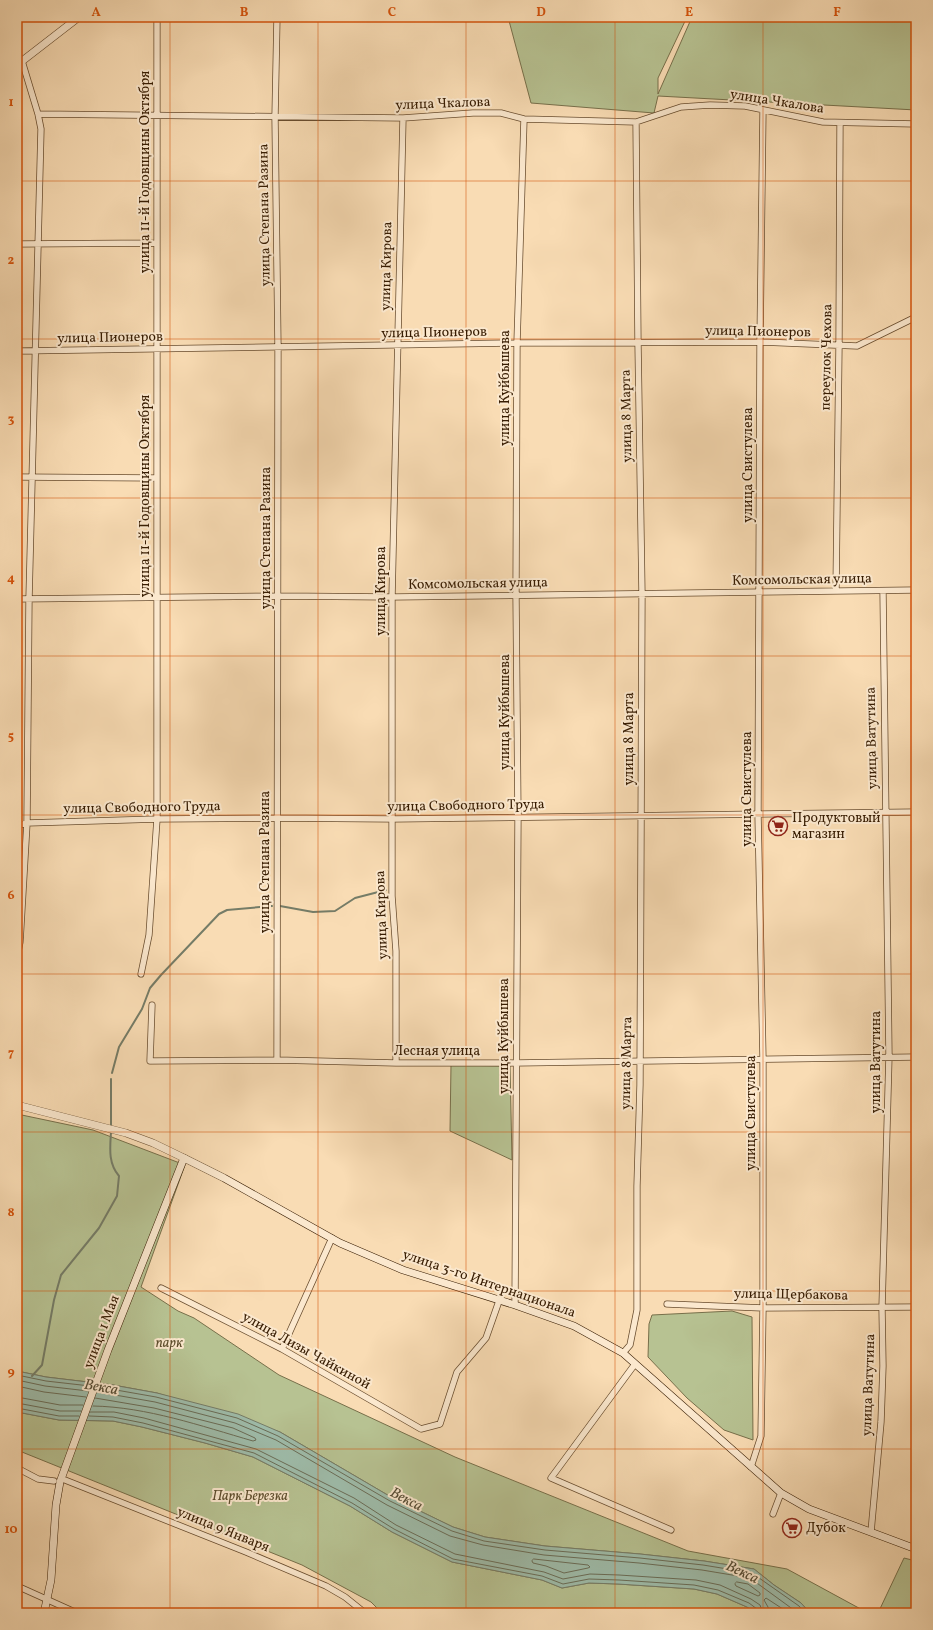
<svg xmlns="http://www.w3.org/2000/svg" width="933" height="1630" viewBox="0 0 933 1630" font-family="Vollkorn,serif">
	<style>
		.green { fill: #b7c292; stroke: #776f4a }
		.water { fill: #9ebcaa; stroke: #757c67 }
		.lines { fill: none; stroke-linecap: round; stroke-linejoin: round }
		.shore { stroke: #6a6c56; stroke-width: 1 }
		.stream { stroke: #757c67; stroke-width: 2 }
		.minor-casing { stroke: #684c2e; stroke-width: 7 }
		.tertiary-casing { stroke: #684c2e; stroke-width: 8 }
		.secondary-casing { stroke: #371c02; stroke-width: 8 }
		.minor { stroke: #fbe8ce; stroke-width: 5.5 }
		.tertiary { stroke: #fbe8ce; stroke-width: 7 }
		.secondary { stroke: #fbe8ce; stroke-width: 7 }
		.grid { fill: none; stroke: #d6530b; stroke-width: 1; stroke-opacity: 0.55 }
		.labels { text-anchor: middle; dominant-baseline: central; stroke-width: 4; stroke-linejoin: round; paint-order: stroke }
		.street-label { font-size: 14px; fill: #371c02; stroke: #fbe8ce }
		.poi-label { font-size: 14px; fill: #371c02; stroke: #fbe8ce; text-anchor: start }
		.park-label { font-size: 14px; font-style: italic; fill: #5d4e2d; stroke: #fbe8ce }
		.water-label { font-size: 15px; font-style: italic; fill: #564c34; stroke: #fbe8ce }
		.neatline { fill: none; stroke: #d6530b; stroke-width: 1.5 }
		.grid-label { font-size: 13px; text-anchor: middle; font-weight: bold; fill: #d6530b }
	</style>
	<rect width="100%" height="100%" fill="#f9dcb4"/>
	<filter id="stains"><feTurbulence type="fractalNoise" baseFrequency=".005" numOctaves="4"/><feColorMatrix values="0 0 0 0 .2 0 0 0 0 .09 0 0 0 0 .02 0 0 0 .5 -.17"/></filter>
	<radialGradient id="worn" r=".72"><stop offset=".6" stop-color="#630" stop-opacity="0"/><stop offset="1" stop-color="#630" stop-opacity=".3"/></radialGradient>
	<!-- green -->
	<path class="green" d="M508,17H687L658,78V94L692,17H916V110L658,96L654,113L531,103Z
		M451,1065L510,1066L512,1160L450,1131Z
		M17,1114L93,1130L185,1165L141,1287L178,1311L194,1318L279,1375L455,1457L688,1551L787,1569L868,1613H810L801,1603L774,1585L754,1569L704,1561L640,1554L545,1546L485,1537L453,1527L391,1497L280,1432L157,1393L113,1385L46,1377L17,1371Z
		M732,1311L752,1317L753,1440L724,1430L687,1398L648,1357L649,1324L652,1315Z
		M17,1412L59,1420L113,1421L142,1427L205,1443L253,1457L350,1506L392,1532L452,1562L542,1580L562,1588L589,1583L618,1584L694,1589L717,1594L747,1607L756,1613H382L371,1602L302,1565L17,1450Z
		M904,1558L916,1561V1613H878Z"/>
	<!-- water -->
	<path class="water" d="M17,1371L46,1377L113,1385L157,1393L238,1414L280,1432L391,1497L453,1527L485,1537L545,1546L640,1554L704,1561L754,1569L774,1585L801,1603L810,1613H756L747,1607L717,1594L694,1589L618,1584L589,1583L562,1588L542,1580L452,1562L392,1532L350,1506L253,1457L205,1443L142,1427L113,1421L59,1420L17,1412Z"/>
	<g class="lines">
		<!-- shore -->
		<path class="shore" d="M17,1375L46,1381L90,1386
			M17,1380L45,1386L88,1391
			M17,1386L44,1392L86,1397
			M99,1387L156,1397L237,1418L278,1436L390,1501L452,1531L484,1541L545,1550L640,1558L703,1565L752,1573L799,1606L805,1613
			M98,1392L155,1402L235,1423L276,1440L387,1505L450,1536L483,1545L544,1555L639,1563L702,1570L750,1578L798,1613
			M17,1397L60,1405H83
			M17,1403L60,1411H81
			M93,1406C147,1407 201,1426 253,1441L256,1440L255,1438L233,1428L154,1408L95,1398
			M17,1408L59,1416H79
			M90,1412H114L144,1418L256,1449L354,1498L396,1525L455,1554L544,1572L563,1579L590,1574L619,1575L696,1580L720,1585L751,1599L760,1605L763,1613
			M89,1416L113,1417L143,1423L254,1453L352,1503L394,1529L453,1559L542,1576L563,1584L589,1579L619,1580L694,1585L718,1590L749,1603L757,1609L758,1613
			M534,1559L588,1565L590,1567L588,1568L564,1573L546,1566L533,1563L532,1561Z
			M737,1582L748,1584L760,1593V1595L758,1596L736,1586L735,1584Z
			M769,1613L768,1607L764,1600L766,1598L789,1613"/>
		<!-- stream -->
		<path class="stream" d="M280,906L313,912L335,911L355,898L386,890
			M112,1073L119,1047L142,1009L150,988L161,975L219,914L227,910L272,906
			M111,1127V1079
			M32,1376L42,1365L54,1300L61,1275L99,1228L117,1196L119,1176C108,1163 110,1148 111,1132"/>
		<!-- minor casing -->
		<g class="minor-casing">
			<path id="minor" d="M277,17L275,117L278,347L277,1060
				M38,114L403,118L473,113H501L524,119L636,122L681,107L710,105L745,106L823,122L916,124
				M17,244L157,243
				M17,351L517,343L760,342L857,346L916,317
				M17,477L157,478
				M836,591L839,346L840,123
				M17,599L278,596L392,597L916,590
				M17,826L27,823L157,819L277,818L393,819L916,812
				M17,957L20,942L27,823L29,599L41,129L38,114L22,61
				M141,974L149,935L157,819V17
				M152,1005L150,1061L277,1060L396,1063H515L916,1057
				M396,1063V951L392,896V597L403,118
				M161,1288L282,1349L421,1429L440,1424L457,1372L486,1338L499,1301
				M667,1304L763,1308L916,1307
				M515,1305L518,817L516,595L517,343L524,119
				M282,1349L332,1238
				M623,1353L630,1345L637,1310V1186L640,1085L642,594L638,343L636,122
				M635,1364L551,1478L671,1530
				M751,1467L761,1436L763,1308V1059L758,814L760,342L763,110
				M17,1468L38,1479L54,1481
				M65,1480L246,1552L326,1586L345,1597L365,1613
				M773,1514L781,1493
				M871,1532L881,1422L883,1366L882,1308L889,1056L883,591
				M17,1586L77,1613"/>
		</g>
		<!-- tertiary casing -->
		<g class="tertiary-casing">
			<path id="tertiary" d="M17,65L79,17
				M17,1105L126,1133L153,1143L184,1158"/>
		</g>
		<!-- secondary casing -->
		<g class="secondary-casing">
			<path id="secondary" d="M44,1613L51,1580L56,1505L60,1482L108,1350L184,1158L224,1178L340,1243L403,1270L515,1305L574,1326L623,1353L781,1493L809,1509L916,1549"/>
		</g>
		<!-- minor -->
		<use href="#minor" class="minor"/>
		<!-- tertiary -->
		<use href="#tertiary" class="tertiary"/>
		<!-- secondary -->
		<use href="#secondary" class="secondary"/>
	</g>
	<!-- grid -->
	<path class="grid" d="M170,17V1613M318,17V1613M466,17V1613M615,17V1613M763,17V1613M17,181H916M17,339H916M17,498H916M17,656H916M17,815H916M17,974H916M17,1132H916M17,1291H916M17,1449H916"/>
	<!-- icons -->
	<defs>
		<g id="supermarket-ring" transform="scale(1)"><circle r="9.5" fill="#fbe8ce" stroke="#8f2418" stroke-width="1.5"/><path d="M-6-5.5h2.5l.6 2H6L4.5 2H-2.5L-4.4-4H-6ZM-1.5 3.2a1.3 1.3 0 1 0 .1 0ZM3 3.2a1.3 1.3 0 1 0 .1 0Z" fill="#8f2418"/></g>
	</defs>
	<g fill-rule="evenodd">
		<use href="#supermarket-ring" x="778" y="826"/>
		<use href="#supermarket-ring" x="792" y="1528"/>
	</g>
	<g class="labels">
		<!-- street labels -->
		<g class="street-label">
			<text transform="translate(777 102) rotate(9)">улица Чкалова</text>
			<text transform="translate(443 104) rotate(-2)">улица Чкалова</text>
			<text transform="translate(145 172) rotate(-90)">улица 11-й Годовщины Октября</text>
			<text transform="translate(265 215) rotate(-91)">улица Степана Разина</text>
			<text transform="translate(387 266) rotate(-89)">улица Кирова</text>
			<text transform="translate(758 332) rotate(1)">улица Пионеров</text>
			<text transform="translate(434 333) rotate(-1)">улица Пионеров</text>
			<text transform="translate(110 338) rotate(-1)">улица Пионеров</text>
			<text transform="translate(827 357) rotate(-89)">переулок Чехова</text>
			<text transform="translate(505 388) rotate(-90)">улица Куйбышева</text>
			<text transform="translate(627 416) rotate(-91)">улица 8 Марта</text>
			<text transform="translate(748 465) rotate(-90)">улица Свистулева</text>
			<text transform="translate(145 496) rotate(-90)">улица 11-й Годовщины Октября</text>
			<text transform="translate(266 538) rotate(-90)">улица Степана Разина</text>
			<text transform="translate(802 580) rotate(-1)">Комсомольская улица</text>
			<text transform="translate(478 584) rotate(-1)">Комсомольская улица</text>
			<text transform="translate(381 591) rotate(-90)">улица Кирова</text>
			<text transform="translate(505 712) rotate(-90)">улица Куйбышева</text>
			<text transform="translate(872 738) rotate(-91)">улица Ватутина</text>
			<text transform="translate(629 739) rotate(-90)">улица 8 Марта</text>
			<text transform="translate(747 789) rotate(-90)">улица Свистулева</text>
			<text transform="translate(466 806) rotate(-1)">улица Свободного Труда</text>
			<text transform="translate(142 808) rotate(-1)">улица Свободного Труда</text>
			<text transform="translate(265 862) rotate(-90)">улица Степана Разина</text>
			<text transform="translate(382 915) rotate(-92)">улица Кирова</text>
			<text transform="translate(504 1036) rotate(-90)">улица Куйбышева</text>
			<text x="437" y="1051">Лесная улица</text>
			<text transform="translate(876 1062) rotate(-90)">улица Ватутина</text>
			<text transform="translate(627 1063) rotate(-89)">улица 8 Марта</text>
			<text transform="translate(751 1113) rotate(-90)">улица Свистулева</text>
			<text transform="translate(489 1284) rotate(19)">улица 3-го Интернационала</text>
			<text transform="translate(791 1295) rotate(1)">улица Щербакова</text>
			<text transform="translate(102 1332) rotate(-69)">улица 1 Мая</text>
			<text transform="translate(306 1351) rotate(29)">улица Лизы Чайкиной</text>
			<text transform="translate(869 1385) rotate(-88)">улица Ватутина</text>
			<text transform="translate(223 1530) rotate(22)">улица 9 Января</text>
		</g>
		<!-- poi labels -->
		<g class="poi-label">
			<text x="792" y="818">Продуктовый<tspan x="792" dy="16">магазин</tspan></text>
			<text x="806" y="1528">Дубок</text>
		</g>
		<!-- park labels -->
		<g class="park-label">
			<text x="169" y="1343">парк</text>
			<text x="250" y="1496">Парк Березка</text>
		</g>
		<!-- water labels -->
		<g class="water-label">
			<text transform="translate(101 1388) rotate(10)">Векса</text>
			<text transform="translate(406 1500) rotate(27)">Векса</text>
			<text transform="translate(742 1573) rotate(25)">Векса</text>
		</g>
	</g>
	<!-- margin -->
	<rect width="933" height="1630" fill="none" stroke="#f9dcb4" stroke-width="44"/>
	<rect x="22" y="22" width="889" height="1586" class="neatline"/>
	<g class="grid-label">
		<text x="96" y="16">A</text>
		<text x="244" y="16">B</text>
		<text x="392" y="16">C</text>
		<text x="541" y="16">D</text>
		<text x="689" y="16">E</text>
		<text x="837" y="16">F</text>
		<text x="11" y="106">1</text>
		<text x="11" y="264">2</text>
		<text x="11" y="423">3</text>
		<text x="11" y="582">4</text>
		<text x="11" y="740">5</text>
		<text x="11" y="899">6</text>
		<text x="11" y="1057">7</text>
		<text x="11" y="1216">8</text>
		<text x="11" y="1375">9</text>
		<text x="11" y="1533">10</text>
	</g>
	<rect width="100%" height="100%" filter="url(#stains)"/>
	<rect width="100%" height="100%" fill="url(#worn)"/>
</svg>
